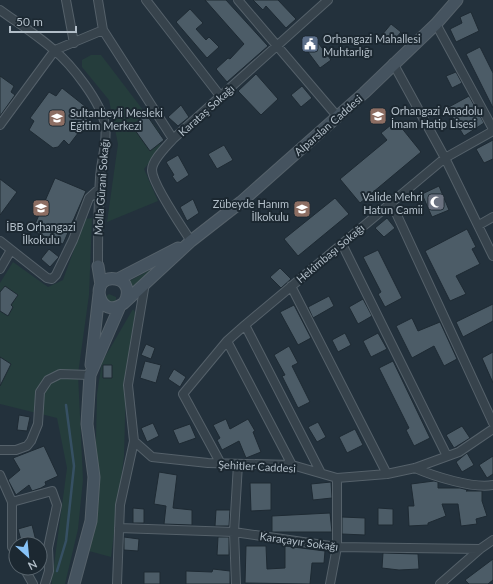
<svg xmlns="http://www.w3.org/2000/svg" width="493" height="584" viewBox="0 0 493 584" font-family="Lato,sans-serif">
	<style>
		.green { fill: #253d3c }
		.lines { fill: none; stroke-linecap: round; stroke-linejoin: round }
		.stream { stroke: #365063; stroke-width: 2.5 }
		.building { fill: #4c5c67; stroke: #1e2a33 }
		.street-casing { stroke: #55616a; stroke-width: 10 }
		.secondary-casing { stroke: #55616a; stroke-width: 13 }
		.street { stroke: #37434c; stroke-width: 8 }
		.secondary { stroke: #45535f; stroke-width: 11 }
		.labels { text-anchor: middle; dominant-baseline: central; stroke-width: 4; stroke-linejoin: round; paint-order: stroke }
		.poi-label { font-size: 11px; fill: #b2bec8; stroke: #1c2831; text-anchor: start }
		.street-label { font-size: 11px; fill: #b2bec8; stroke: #1c2831 }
	</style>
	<rect width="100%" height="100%" fill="#23313c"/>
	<!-- green -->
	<path class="green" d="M91,55H101L159,131C164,150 155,155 144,169L158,201L107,222L118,144L109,100L82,67V60Z
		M92,218L89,295L78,374L83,480L78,529L65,584H52L50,571L54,565L67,468L57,418L0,404V283L13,262L48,287L63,280L85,219Z
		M179,254L134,295L126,283Z
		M109,294L116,297V304L114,306L104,298Z
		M133,309L137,315L126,381L124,456L111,557L89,551L95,484L97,394L102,362Z"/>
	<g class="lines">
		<!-- stream -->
		<path class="stream" d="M57,571L66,541L74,466L66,405"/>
	</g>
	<!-- building -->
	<path class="building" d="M205,0H226L268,46L227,82L216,69L228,58L230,59L244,44Z
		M253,0H278L296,19L286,28L266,6L263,10Z
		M190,9L203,23L196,29L206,40L209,37L219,47L207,58L176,22Z
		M471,12L479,31L456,42L450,29L462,23L460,17Z
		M391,24L401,32L392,43L382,35Z
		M316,40L331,60L320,68L305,48Z
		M480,47L493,73V108L466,54Z
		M456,72L462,83L452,88L446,76Z
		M256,74L278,99L261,115L238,91Z
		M0,76L14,86L11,92L15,95L0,116Z
		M302,86L312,98L301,107L291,95Z
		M62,88L86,107L82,114L88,120L69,145L64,140L58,147L53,148L29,130L34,121L30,118L49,92L56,96Z
		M469,96L484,123L464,136L447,108Z
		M181,105L189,117L178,126L168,117Z
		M146,114L164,140L150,151L132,126Z
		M396,121L421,152L360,203L340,179L387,140L381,133Z
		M493,140V159L484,163L476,149Z
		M224,145L233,160L217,169L208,154Z
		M178,155L189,175L177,183L172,176L174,175L166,162Z
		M55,178L86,191L63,244L32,231Z
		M0,179L17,192L0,215Z
		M439,186L449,210L432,217L422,194Z
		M335,198L349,214L298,256L284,239Z
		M193,199L199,213L187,221L180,207Z
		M387,218L395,228L384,237L375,228Z
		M467,229L476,247L472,249L480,264L456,276L466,294L450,301L425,251Z
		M49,249L59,257L50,267L41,259Z
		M378,250L402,298L385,307L378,294L381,292L363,257Z
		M280,268L291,279L281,288L270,277Z
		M5,286L18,295L11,305L13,307L8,316L0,311V292Z
		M329,296L334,306L313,318L308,307Z
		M363,299L372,316L358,324L349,307Z
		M493,304V321L463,337L456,322Z
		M294,305L311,338L298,345L280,312Z
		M412,318L418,331L440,322L457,359L444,366L434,346L412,358L396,326Z
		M345,333L351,345L338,352L332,340Z
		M378,333L387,349L371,357L363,341Z
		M146,344L155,348L151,359L141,355Z
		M289,346L298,363L292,366L310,402L298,408L282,376L285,375L274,355Z
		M493,352V383L482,358Z
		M0,357L11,364L0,386Z
		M145,361L161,365L156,383L140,378Z
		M393,361L430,438L414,446L406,430L409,428L379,368Z
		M103,365H112V378H103Z
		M174,369L186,377L180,387L168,379Z
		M19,415L30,417L27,431L17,430Z
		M226,419L230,429L248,419L255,431L253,432L261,452L246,458L239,441L222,450L217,440L220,438L213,425Z
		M318,422L326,437L317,442L308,427Z
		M153,423L159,436L147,442L141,428Z
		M190,424L196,438L179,444L173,430Z
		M462,426L470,438L454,448L446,435Z
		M355,429L363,445L347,453L339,437Z
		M44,446L58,476L45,482L46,485L41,488L32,491L29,485L16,495L8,480L20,470L13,458Z
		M467,453L474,465L462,472L456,462Z
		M493,456V474L487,478L479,465Z
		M159,472L177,475L173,508L192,510V525L164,524L166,506L154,504Z
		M434,481L438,482V488H460L468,490L466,491H482V501L487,516L476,519L477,524L461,526L458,504H442L446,516L428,523V525L409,526L408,506H414L411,484Z
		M331,482L332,498L313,500L311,484Z
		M250,483H271V510L251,511Z
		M133,508L144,509V523H133Z
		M378,508L393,509V525H378Z
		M216,510H230L229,526H215Z
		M330,513L332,532H272V516Z
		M342,517L365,518V535L342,534Z
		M32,525L36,541L32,542L33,544H22L18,529Z
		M124,537L139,539L138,551L124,550Z
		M218,537H229V555H217Z
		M246,546H266L267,569L285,568V546L325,551L324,563H312L310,584L245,583Z
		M383,553L418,554L419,569L399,570L382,568Z
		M493,559V580L488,584H469L465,580Z
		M213,569L230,571V584H186V571L212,572Z
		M144,572H160V584H144Z"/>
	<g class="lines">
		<!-- street casing -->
		<g class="street-casing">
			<path id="street" d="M66,0L74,43
				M98,0L103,30L173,139
				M146,0L221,97
				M238,0L337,116
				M0,10C18,23 37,35 54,50C72,65 100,101 105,124C108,142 101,160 100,178C98,207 98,236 98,266
				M436,24L493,129
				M55,50L103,30
				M393,63L445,158L493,256
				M0,125L55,50
				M391,202L493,423
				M479,225L493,217
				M0,241L47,278L52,279L56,275L73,240L89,198L99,189
				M191,241C183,229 152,183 152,170C152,160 166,147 173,139L328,0
				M342,244L447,456
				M0,269L11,250
				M291,286L387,474
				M245,325L321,473
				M227,341L292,465
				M134,441L152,457L208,463L292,465L337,478L387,474L415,468L459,452L493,429
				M0,450H16L27,446L31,441L38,424L40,392L48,380L60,374L90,375
				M221,464L183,394L227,341L245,325L445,158L493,131
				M415,468C433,476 474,489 493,485
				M0,475L12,502V547L16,553
				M12,502L52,491L57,505L48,548L49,571L45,584
				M119,528L234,532L337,547L480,549
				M24,568L33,584
				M117,584L120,505L134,441L128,385L145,283
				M236,584L234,532L238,464
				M330,584L337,547V478
				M440,584L480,549L493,540"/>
		</g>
		<!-- secondary casing -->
		<g class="secondary-casing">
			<path id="secondary" d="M98,266L101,285
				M118,279L178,248
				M124,303C130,294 128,281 116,279C88,274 98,323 124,303L191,241L241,202L364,93L436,24L457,0
				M91,365L99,294
				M74,584L91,521L94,477L87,424L90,375L120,306"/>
		</g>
		<!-- street -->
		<use href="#street" class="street"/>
		<!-- secondary -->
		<use href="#secondary" class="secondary"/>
	</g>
	<!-- icons -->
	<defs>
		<g id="civic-square" transform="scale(0.9)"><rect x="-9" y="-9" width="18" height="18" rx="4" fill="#5c6f8a" stroke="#1c2831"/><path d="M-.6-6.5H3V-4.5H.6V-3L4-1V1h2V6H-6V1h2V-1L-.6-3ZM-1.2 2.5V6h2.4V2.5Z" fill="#fff"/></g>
		<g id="school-square" transform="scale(0.9)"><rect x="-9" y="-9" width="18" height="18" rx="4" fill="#8d6e63" stroke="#1c2831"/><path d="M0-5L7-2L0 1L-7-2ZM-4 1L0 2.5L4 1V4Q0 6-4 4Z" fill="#fff"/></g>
		<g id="mosque-square" transform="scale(0.9)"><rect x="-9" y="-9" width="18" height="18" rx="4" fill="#6b7280" stroke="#1c2831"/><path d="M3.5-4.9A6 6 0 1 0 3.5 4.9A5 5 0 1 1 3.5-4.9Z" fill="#fff"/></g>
	</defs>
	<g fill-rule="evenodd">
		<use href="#civic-square" x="310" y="44"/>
		<use href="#school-square" x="378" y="116"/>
		<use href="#school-square" x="57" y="118"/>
		<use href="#mosque-square" x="436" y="202"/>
		<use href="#school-square" x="41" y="208"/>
		<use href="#school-square" x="302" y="209"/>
	</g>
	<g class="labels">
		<!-- poi labels -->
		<g class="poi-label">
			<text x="323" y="38">Orhangazi Mahallesi<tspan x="323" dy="13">Muhtarlığı</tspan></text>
			<text x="391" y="110">Orhangazi Anadolu<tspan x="391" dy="13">İmam Hatip Lisesi</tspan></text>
			<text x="70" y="112">Sultanbeyli Mesleki<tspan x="70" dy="13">Eğitim Merkezi</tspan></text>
			<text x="423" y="196" text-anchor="end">Valide Mehri<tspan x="423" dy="13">Hatun Camii</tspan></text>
			<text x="289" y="203" text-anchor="end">Zübeyde Hanım<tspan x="289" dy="13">İlkokulu</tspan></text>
			<text x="41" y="226" text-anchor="middle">İBB Orhangazi<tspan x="41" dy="13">İlkokulu</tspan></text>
		</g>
		<!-- street labels -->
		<g class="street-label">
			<text transform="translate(206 110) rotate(-42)">Karataş Sokağı</text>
			<text transform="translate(328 125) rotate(-41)">Alparslan Caddesi</text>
			<text transform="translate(101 187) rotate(-86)">Molla Gürani Sokağı</text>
			<text transform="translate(330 253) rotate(-40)">Hekimbaşı Sokağı</text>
			<text transform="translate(257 466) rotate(3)">Şehitler Caddesi</text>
			<text transform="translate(299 541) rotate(8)">Karaçayır Sokağı</text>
		</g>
	</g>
	<!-- north arrow -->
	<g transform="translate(28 556) rotate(153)"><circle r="19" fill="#1c2831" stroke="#58646d"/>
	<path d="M0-3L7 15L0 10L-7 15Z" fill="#87c3f8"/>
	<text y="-6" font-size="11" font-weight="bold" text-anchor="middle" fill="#b2bec8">N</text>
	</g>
	<!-- scale -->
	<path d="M10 26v6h66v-6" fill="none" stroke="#b2bec8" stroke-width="2"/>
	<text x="16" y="26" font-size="12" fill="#b2bec8" stroke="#1c2831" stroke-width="3" paint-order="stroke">50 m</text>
</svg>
